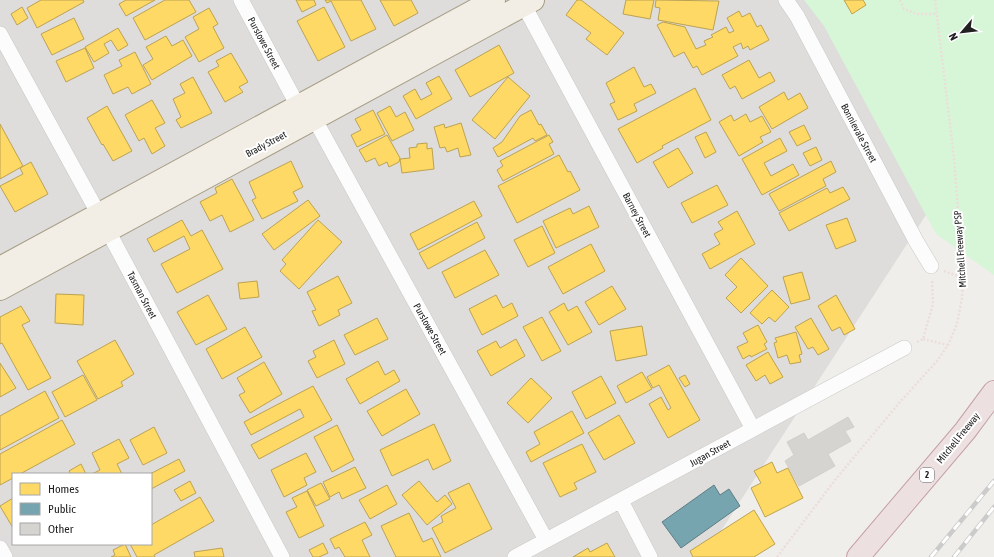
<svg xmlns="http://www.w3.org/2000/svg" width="994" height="557" viewBox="0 0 994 557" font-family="'Asap Condensed',sans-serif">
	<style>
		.residential { fill: #dedddb; fill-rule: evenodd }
		.park { fill: #d7f6d8 }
		.homes { fill: #ffd966; stroke: #bca251 }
		.public { fill: #76a5af; stroke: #5c7d84 }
		.building { fill: #d6d4d1; stroke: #d3cfcb }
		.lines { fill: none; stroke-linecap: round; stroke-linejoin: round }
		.street-casing { stroke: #c8c8c6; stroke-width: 16 }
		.primary-casing { stroke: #a69d85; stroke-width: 24 }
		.highway-casing { stroke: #c69fa9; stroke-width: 24 }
		.path { stroke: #ecddda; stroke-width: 2.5; stroke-dasharray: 2 2; stroke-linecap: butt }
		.street { stroke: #fdfcfc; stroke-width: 15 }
		.primary { stroke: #f2eee6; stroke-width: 22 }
		.highway { stroke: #ece0e1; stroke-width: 22 }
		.rail-casing { stroke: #cbcbcb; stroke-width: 4.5 }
		.rail { stroke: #fff; stroke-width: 3; stroke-dasharray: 9; stroke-linecap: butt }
		.labels { text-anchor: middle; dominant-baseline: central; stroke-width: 4; stroke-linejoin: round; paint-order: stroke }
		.shield { fill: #fff; stroke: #646464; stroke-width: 1 }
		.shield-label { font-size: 9px; font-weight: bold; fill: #212121 }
		.street-label { font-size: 10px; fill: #212121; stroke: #fff }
	</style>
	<rect width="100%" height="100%" fill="#efeeea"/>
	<!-- residential -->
	<path class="residential" d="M0,0H994V110L704,557H0ZM13,474H151V544H13Z"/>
	<!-- park -->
	<path class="park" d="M804,0H994V275L936,234L824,26Z"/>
	<!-- homes -->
	<path class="homes" d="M41,0H83L84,2L37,28L27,8Z
		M126,0H155L126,16L119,4Z
		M165,0H189L196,12L145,40L133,18Z
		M296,0H314L316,5L302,12Z
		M325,0H361L376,29L351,41L331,1L327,3Z
		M380,0H411L418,13L394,26Z
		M577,0H581L624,33L607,55L586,39L591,33L566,15Z
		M626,0H654L650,19L623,14Z
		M656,0L719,1L713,30L658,20L660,8L655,7Z
		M844,0H863L866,5L852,14Z
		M22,7L28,18L17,25L11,14Z
		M324,7L345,47L318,61L297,21Z
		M209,8L218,24L213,27L224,48L199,62L185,37L199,29L193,17Z
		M739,11L742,17L750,13L757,27L761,25L769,40L750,50L748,46L743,49L741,43L733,47L738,56L702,75L697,66L693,68L684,52L674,57L657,25L663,22L685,27L696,49L706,45L704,41L713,37L711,35L726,27L729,33L734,31L727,18Z
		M74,18L84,39L52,55L41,34Z
		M118,28L128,45L118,51L111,40L104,44L109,53L94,62L85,47Z
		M166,36L172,46L183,40L192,56L152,80L143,65L153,59L146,47Z
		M499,45L514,73L470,97L455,70Z
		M85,48L94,68L66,82L56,61Z
		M135,52L151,84L132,94L128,87L113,94L104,75L122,66L119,60Z
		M231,53L248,82L239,87L243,92L225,102L208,72L219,66L216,61Z
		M749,60L759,78L770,72L775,81L742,99L735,86L730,89L722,75Z
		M634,67L644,87L651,84L656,93L634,104L637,111L618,120L610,104L615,102L606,83Z
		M439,76L452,99L416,119L403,96L415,89L421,100L432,94L426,83Z
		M193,77L212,113L181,128L176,120L181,117L173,99L185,93L180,84Z
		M508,77L530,96L495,139L472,120Z
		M695,88L711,120L662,146L663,148L637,163L618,129Z
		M784,92L788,100L800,93L808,108L772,129L759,107Z
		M152,100L165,123L155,128L165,146L152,154L144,138L139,141L125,115Z
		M107,106L132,151L113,161L103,144L102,145L87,118Z
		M390,106L396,117L405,112L414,130L392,141L377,113Z
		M373,110L385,134L357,147L351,135L361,130L355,119Z
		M531,110L539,125L541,124L547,135L535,141L533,138L498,157L493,148L502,142L520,116Z
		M746,114L750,122L762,116L771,132L760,137L763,142L739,156L719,122L731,115L734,121Z
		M461,123L471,155L460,157L458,148L447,152L445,147L440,148L434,127L444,124L445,128Z
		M0,124L23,166L0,179Z
		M804,125L811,139L797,146L789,132Z
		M706,132L716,152L705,158L695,137Z
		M387,135L400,158L399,162L389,167L387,162L379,166L375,158L366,162L359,150Z
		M549,135L553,142L549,144L554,154L503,181L497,170L503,166L500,161Z
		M780,138L787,151L764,163L771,176L793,164L799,175L762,195L742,159Z
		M427,143V149L432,148L434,169L402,173L400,159L410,158L409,148L417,147V144Z
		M816,147L822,160L810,166L803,153Z
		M678,148L693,173L668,188L653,162Z
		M559,155L568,172L570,171L580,190L517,223L498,186Z
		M291,161L303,187L293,192L298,201L262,219L252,200L256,198L249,182Z
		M831,161L836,172L823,179L826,186L779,211L769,194Z
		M31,162L48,194L15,212L0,186L23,174L20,168Z
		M232,179L254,220L230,232L222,215L210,221L200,202L217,193L215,188Z
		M717,185L728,205L692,223L681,203Z
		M843,187L850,199L789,231L779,213L827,188L830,193Z
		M308,200L320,216L274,250L262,234Z
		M474,201L482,216L418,250L410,234Z
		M589,206L599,227L556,248L543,221L570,208L573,214Z
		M737,211L755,244L710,269L702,254L720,244L714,234L723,229L718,222Z
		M847,218L856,241L836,249L826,225Z
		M182,220L191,236L202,230L223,269L177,293L161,264L190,249L184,236L154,252L147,239Z
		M318,220L342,242L299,289L280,271L286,264L282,260Z
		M477,222L485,238L428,269L419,253Z
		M542,226L555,253L528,267L514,240Z
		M591,244L605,271L563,294L548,267Z
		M485,250L499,275L455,298L442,272Z
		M741,258L768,286L741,313L726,298L737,287L725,275Z
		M802,272L810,299L791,304L783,277Z
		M338,276L352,303L338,310L340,315L319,326L312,311L316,310L307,292Z
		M257,281L259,297L240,299L238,283Z
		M612,286L626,309L599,325L585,302Z
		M772,290L789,307L775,322L769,317L762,324L750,313Z
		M56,294L84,295L83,325L55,323Z
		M208,295L227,329L196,345L177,312Z
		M496,295L503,308L512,303L518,316L482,335L469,309Z
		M836,295L855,329L844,335L840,327L832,331L818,306Z
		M564,303L568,311L577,306L592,332L568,345L549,312Z
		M21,306L30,321L22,325L51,378L28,390L2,343L0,344V317Z
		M542,317L561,351L542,361L523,327Z
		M377,318L388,339L355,355L344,335Z
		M811,318L829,349L818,355L813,347L808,349L795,327Z
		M758,325L767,342L764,344L767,349L751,357L750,355L743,359L737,347L748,342L743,333Z
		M642,326L647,355L616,361L610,331Z
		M245,327L262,357L222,379L206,349Z
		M796,332L802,354L799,355L801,362L790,364L787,355L778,358L774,343L777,342L775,338Z
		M516,339L525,356L491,376L477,351L496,341L500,348Z
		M115,340L134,374L121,382L123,386L98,399L77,361Z
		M334,340L345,364L317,378L308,361L316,357L313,351Z
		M768,352L783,377L770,384L765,375L756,381L746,365Z
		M378,361L385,375L394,370L400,381L360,404L346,379Z
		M264,362L282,394L250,413L239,395L245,392L237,378Z
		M0,363L16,388L0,397Z
		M669,365L700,420L668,438L649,404L661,397L668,410L671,408L659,385L653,388L647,377Z
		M642,372L652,389L626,403L617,386Z
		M83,375L97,400L65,417L52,392Z
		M685,375L690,384L685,387L679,378Z
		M601,376L616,403L586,419L572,392Z
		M531,378L552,398L528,423L507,403Z
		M313,386L332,420L259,459L251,445L304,417L300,409L251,435L244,422Z
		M406,389L420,414L382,436L367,411Z
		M45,391L59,418L0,450V416Z
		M572,411L584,433L531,462L526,452L540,444L534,432Z
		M619,415L635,443L604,460L588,433Z
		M62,420L75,444L20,474H13V478L0,485V454Z
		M434,424L451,461L433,470L428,459L392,476L380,450Z
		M337,425L354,460L332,472L314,437Z
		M154,427L167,453L143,465L130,440Z
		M119,439L129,458L117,464L122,474H92L100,470L92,453Z
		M582,444L596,472L574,483L577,489L560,497L543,463Z
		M306,453L316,472L304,478L307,485L284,497L271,470Z
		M179,459L185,471L151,489V474H150Z
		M772,462L777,473L788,468L803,498L765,517L751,488L761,483L754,471Z
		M81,464L86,474H71L69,471Z
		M355,467L366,488L342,499L339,492L330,497L323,482Z
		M190,481L196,493L181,501L174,490Z
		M419,481L437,502L445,495L452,504L427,525L402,495Z
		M321,483L330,499L316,506L307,490Z
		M469,483L492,529L445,553L432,528L443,522L441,516L456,508L448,493Z
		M387,485L397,504L370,519L359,500Z
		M307,491L324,526L299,538L286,512L297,507L292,498Z
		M200,497L214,521L154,555L155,557H137L130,544H151V525Z
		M13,498V528L0,506Z
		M754,510L775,544L754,557H693L690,551Z
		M409,513L423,542L432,538L441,557H396L381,526Z
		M365,522L372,535L362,540L370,557H345L339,547L335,549L330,539Z
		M323,543L328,553L319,557H313L309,550Z
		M607,543L615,557H573L588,548L590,552Z
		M125,544L131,557H111L115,555L113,550Z
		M222,548L224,557H195L194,552Z"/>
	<!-- public -->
	<path class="public" d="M714,485L720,495L729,489L740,506L681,548L662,522Z"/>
	<!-- building -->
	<path class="building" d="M848,417L854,427L845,431L851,441L828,454L835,466L799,486L785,461L794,455L787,442L804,433L808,440Z"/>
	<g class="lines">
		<!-- street casing -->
		<g class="street-casing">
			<path id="street" d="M241,0L298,106
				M521,0L753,429
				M786,0L797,16L916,241L931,266
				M0,34L108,231L282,557
				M314,118L546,540
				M621,501L650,557
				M0,548L5,557
				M515,557L904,348"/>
		</g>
		<!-- primary casing -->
		<g class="primary-casing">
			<path id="primary" d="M0,268L494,0
				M0,289L533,0"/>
		</g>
		<!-- highway casing -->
		<g class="highway-casing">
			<path id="highway" d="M858,557L965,431L994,392"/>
		</g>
		<!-- path -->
		<path class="path" d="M900,0L904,9L917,14H936
			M944,271L963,278
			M923,339L948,345
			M917,342L923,339L933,304L932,280
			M777,557L835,480L900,402L937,361L948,345L957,324L962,298L963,278L954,158L935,0"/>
		<!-- street -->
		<use href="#street" class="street"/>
		<!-- primary -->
		<use href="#primary" class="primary"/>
		<!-- highway -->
		<use href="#highway" class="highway"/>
		<!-- rail casing -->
		<g class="rail-casing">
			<path id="rail" d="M931,557L994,481
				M954,557L994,507"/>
		</g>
		<!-- rail -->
		<use href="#rail" class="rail"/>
	</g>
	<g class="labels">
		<!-- shield labels -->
		<rect class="shield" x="920" y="468" width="14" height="14" rx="3"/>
		<g class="shield-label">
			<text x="927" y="475">2</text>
		</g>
		<!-- street labels -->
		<g class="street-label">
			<text transform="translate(264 43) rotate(62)">Purslowe Street</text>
			<text transform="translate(859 133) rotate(62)">Bonnievale Street</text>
			<text transform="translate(266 144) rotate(-28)">Brady Street</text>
			<text transform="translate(637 215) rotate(62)">Barney Street</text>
			<text transform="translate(960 249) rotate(-94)">Mitchell Freeway PSP</text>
			<text transform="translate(142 295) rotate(62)">Tasman Street</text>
			<text transform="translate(430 329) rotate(61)">Purslowe Street</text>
			<text transform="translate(958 438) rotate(-51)">Mitchell Freeway</text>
			<text transform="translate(710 453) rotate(-29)">Jugan Street</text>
		</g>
	</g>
	<!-- legend -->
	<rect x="12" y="473" width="140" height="72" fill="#ffffff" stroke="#a6a6a6"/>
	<rect x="20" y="483" width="20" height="12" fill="#ffd966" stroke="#a6a6a6"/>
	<text x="48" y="493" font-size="12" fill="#212121">Homes</text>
	<rect x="20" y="503" width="20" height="12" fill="#76a5af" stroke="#a6a6a6"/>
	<text x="48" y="513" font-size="12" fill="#212121">Public</text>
	<rect x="20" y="523" width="20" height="12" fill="#d6d4d1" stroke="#a6a6a6"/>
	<text x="48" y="533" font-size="12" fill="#212121">Other</text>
	<!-- north arrow -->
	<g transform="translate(962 32) rotate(242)" stroke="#ffffff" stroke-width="3" paint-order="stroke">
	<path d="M0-3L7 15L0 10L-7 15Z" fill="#212121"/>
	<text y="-6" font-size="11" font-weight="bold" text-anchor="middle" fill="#212121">N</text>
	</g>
</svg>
